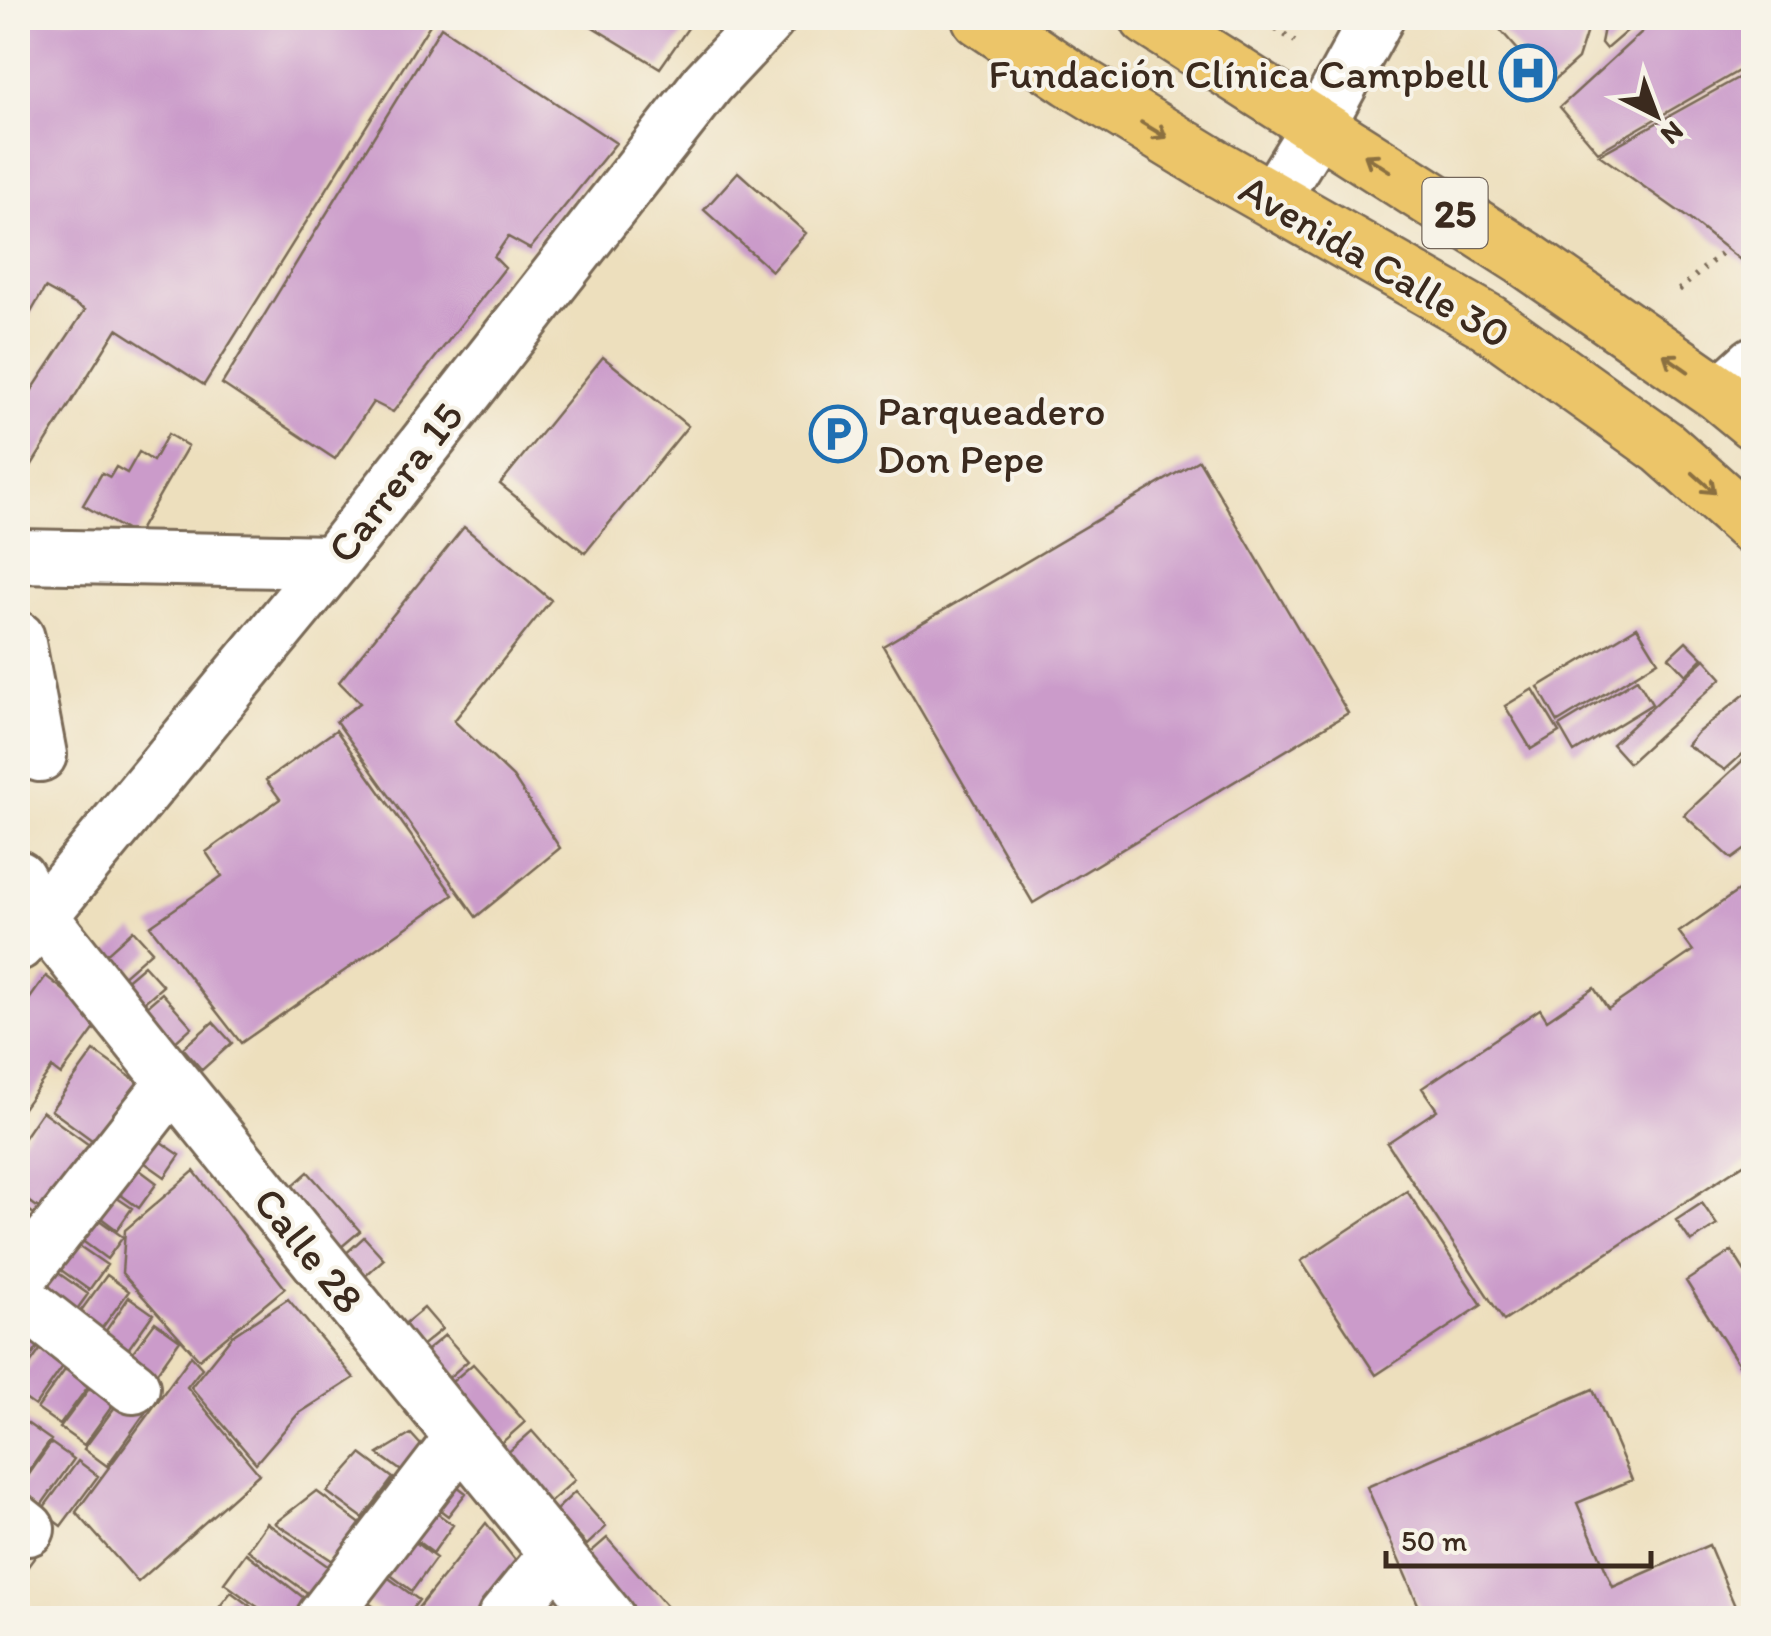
<svg xmlns="http://www.w3.org/2000/svg" width="1771" height="1636" viewBox="0 0 1771 1636" font-family="Itim,sans-serif">
	<style>
		.building { fill: #cb9bca }
		.lines { fill: none; stroke-linecap: round; stroke-linejoin: round }
		.minor-casing { stroke: #796956; stroke-width: 58 }
		.highway-casing { stroke: #796956; stroke-width: 60 }
		.path { stroke: #796956; stroke-width: 6; stroke-dasharray: 2.5 8; stroke-linecap: butt }
		.minor { stroke: #fff; stroke-width: 52 }
		.highway { stroke: #ecc569; stroke-width: 55 }
		.oneway { stroke: #8b7040 }
		.labels { text-anchor: middle; dominant-baseline: central; stroke-width: 8; stroke-linejoin: round; paint-order: stroke }
		.shield { fill: #f7f3e8; stroke: #73665b; stroke-width: 2.5 }
		.shield-label { font-size: 40px; font-weight: bold; fill: #3b2a1e }
		.poi-label { font-size: 42px; fill: #3b2a1e; stroke: #f7f3e8; text-anchor: end }
		.street-label { font-size: 42px; fill: #3b2a1e; stroke: #f7f3e8 }
	</style>
	<rect width="100%" height="100%" fill="#f7f3e8"/>
	<filter id="ink" filterUnits="userSpaceOnUse"><feTurbulence type="fractalNoise" baseFrequency=".01" numOctaves="2"/><feDisplacementMap in="SourceGraphic" scale="20" xChannelSelector="R" yChannelSelector="G"/><feConvolveMatrix kernelMatrix="1 2 1 2 8 2 1 2 1" color-interpolation-filters="sRGB"/></filter>
	<filter id="wash" filterUnits="userSpaceOnUse"><feTurbulence type="fractalNoise" baseFrequency=".0048" numOctaves="4" result="noise"/><feDisplacementMap in="SourceGraphic" scale="40" xChannelSelector="R" yChannelSelector="G"/><feGaussianBlur stdDeviation="2.25" result="paint"/><feColorMatrix in="noise" values="0 0 0 0 0 0 0 0 0 0 0 0 0 0 0 0 0 1.4 0 .05"/><feComposite in="paint" operator="in"/></filter>
	<g filter="url(#wash)">
		<rect width="100%" height="100%" fill="#eddfbd"/>
		<g id="blocks">
			<!-- building -->
			<path class="building" d="M18,18H422L431,23L204,385L117,329L18,487V411L85,310L45,288L18,335Z
				M578,18H695L660,68Z
				M1504,18H1591L1578,59L1549,85L1496,25Z
				M1606,18H1642L1606,49L1601,43Z
				M1657,18H1754V62L1598,152L1560,107Z
				M441,27L616,143L530,249L508,237L494,257L505,268L393,412L373,402L335,459L222,384Z
				M1754,69V271L1688,218L1599,155Z
				M738,172L806,233L772,271L704,210Z
				M603,357L688,426L585,553L500,484Z
				M168,434L188,446L136,536L83,505L102,473L110,477L116,467L127,473L139,452L153,461Z
				M1199,460L1348,713L1033,903L883,646Z
				M464,527L551,600L454,721L513,777L560,848L476,917L336,721L360,703L339,682Z
				M1637,627L1658,661L1558,722L1538,687Z
				M1686,641L1703,658L1686,675L1669,657Z
				M1705,659L1722,678L1629,763L1612,744Z
				M1637,679L1652,704L1574,752L1559,726Z
				M1533,689L1559,732L1531,749L1505,706Z
				M1745,694L1754,705V744L1725,770L1687,745L1697,733Z
				M336,730L453,895L241,1043L150,926L222,876L206,852L280,799L266,780Z
				M1754,750V843L1732,859L1684,815Z
				M1754,880V1157L1504,1321L1387,1143L1437,1110L1422,1088L1540,1009L1547,1020L1594,988L1608,1009L1693,951L1679,932Z
				M133,930L152,951L112,986L93,966Z
				M144,965L163,986L134,1011L116,989Z
				M46,976L101,1020L61,1075L52,1068L18,1115V1015Z
				M162,993L192,1027L161,1055L131,1020Z
				M213,1022L232,1043L202,1070L183,1048Z
				M94,1051L139,1083L96,1143L51,1110Z
				M42,1111L92,1147L44,1212L18,1193V1146Z
				M139,1127L180,1155L165,1177L124,1148Z
				M117,1153L157,1183L139,1208L99,1179Z
				M194,1171L285,1288L199,1359L122,1273L125,1230Z
				M308,1172L360,1231L333,1254L281,1196Z
				M95,1183L132,1208L117,1230L80,1202Z
				M1407,1191L1482,1305L1376,1375L1301,1261Z
				M18,1202L38,1217L18,1246Z
				M1702,1203L1717,1225L1691,1242L1676,1220Z
				M78,1205L123,1237L107,1259L62,1226Z
				M59,1232L107,1265L89,1290L40,1255Z
				M364,1237L384,1259L352,1288L332,1266Z
				M1732,1251L1754,1286V1365L1743,1371L1686,1281Z
				M37,1258L88,1294L70,1319L18,1281Z
				M107,1275L129,1291L94,1339L72,1323Z
				M129,1297L153,1314L124,1355L101,1338Z
				M288,1299L354,1378L298,1414L256,1463L191,1387L232,1336Z
				M424,1308L442,1329L409,1356L391,1335Z
				M18,1322L43,1340L18,1375Z
				M155,1322L180,1340L153,1378L127,1360Z
				M445,1335L468,1361L437,1388L414,1361Z
				M45,1343L68,1359L35,1406L18,1394V1381Z
				M191,1356L202,1368L187,1387L259,1474L138,1582L76,1512Z
				M72,1360L95,1377L60,1425L37,1409Z
				M473,1364L525,1422L498,1446L446,1387Z
				M97,1378L120,1395L84,1445L60,1428Z
				M1593,1389L1632,1480L1577,1503L1613,1587L1709,1545L1740,1618H1424L1367,1487Z
				M123,1396L145,1413L107,1466L84,1449Z
				M24,1421L51,1440L18,1486V1430Z
				M532,1431L575,1480L548,1504L505,1455Z
				M411,1434L429,1454L411,1478L378,1454Z
				M51,1443L74,1459L37,1511L18,1497V1490Z
				M361,1454L393,1478L363,1518L327,1492Z
				M78,1461L98,1476L61,1526L41,1511Z
				M445,1477L466,1493L448,1516L427,1500Z
				M316,1491L366,1528L339,1565L275,1523Z
				M575,1492L606,1527L587,1545L555,1511Z
				M420,1501L453,1525L433,1553L400,1528Z
				M267,1523L336,1572L316,1599L248,1550Z
				M486,1523L520,1566L478,1618H410Z
				M398,1529L436,1558L412,1591L373,1562Z
				M607,1538L669,1609L658,1618H624L577,1564Z
				M18,1539L37,1554L18,1580Z
				M246,1553L313,1605L303,1618H273L224,1583Z
				M372,1566L419,1600L405,1618H390L353,1592Z
				M231,1592L266,1618H211Z"/>
		</g>
	</g>
	<g filter="url(#ink)">
		<use href="#blocks" fill-opacity="0" stroke="#796956" stroke-width="2.5"/>
		<g class="lines">
			<!-- minor casing -->
			<g class="minor-casing">
				<path id="minor" d="M1273,199L1318,126L1377,18
					M1720,394L1754,363
					M18,556L333,562
					M18,638L40,755
					M18,877L40,915L173,1082L608,1618
					M18,944L333,562L708,83L769,18
					M18,1280L173,1082
					M18,1297L133,1387
					M18,1521L28,1529
					M323,1618L461,1438
					M504,1618L556,1554"/>
			</g>
			<!-- highway casing -->
			<g class="highway-casing">
				<path id="highway" d="M980,18L1071,79L1215,167L1488,322L1663,447L1754,528
					M1148,18L1524,258L1720,394L1754,422"/>
			</g>
			<!-- path -->
			<path class="path" d="M1258,18L1295,41
				M1679,290L1726,249"/>
			<!-- minor -->
			<use href="#minor" class="minor"/>
			<!-- highway -->
			<use href="#highway" class="highway"/>
		</g>
		<!-- one-way arrows -->
		<defs><path id="oneway-shaft" d="M-6 0H5M1.5-3L5.5 0L1.5 3" fill="none" stroke-width="1.6" stroke-linecap="round" stroke-linejoin="round" transform="scale(2.5)"/></defs>
		<g class="oneway">
			<use href="#oneway-shaft" transform="translate(1154 130) rotate(31)"/>
			<use href="#oneway-shaft" transform="translate(1377 163) rotate(-147)"/>
			<use href="#oneway-shaft" transform="translate(1676 363) rotate(-145)"/>
			<use href="#oneway-shaft" transform="translate(1704 483) rotate(42)"/>
		</g>
	</g>
	<!-- icons -->
	<defs>
		<g id="hospital-ring" transform="scale(2.875)"><circle r="9.5" fill="#f7f3e8" stroke="#1f6fb2" stroke-width="1.5"/><path d="M-5-5h3v3.5h4V-5h3V5h-3V1.5h-4V5h-3Z" fill="#1f6fb2"/></g>
		<g id="parking-ring" transform="scale(2.875)"><circle r="9.5" fill="#f7f3e8" stroke="#1f6fb2" stroke-width="1.5"/><path d="M-3.5-5.5H1a3.5 3.5 0 0 1 0 7H-1V5.5H-3.5ZM-1-3.4V-.6H.8a1.4 1.4 0 0 0 0-2.8Z" fill="#1f6fb2"/></g>
	</defs>
	<g fill-rule="evenodd">
		<use href="#hospital-ring" x="1528" y="73"/>
		<use href="#parking-ring" x="838" y="434"/>
	</g>
	<g class="labels">
		<!-- shield labels -->
		<rect class="shield" x="1422.5" y="178" width="65" height="70" rx="8"/>
		<g class="shield-label">
			<text x="1455" y="213">25</text>
		</g>
		<!-- poi labels -->
		<g class="poi-label">
			<text x="1489" y="73">Fundación Clínica Campbell</text>
			<text x="877" y="410" text-anchor="start">Parqueadero<tspan x="877" dy="48">Don Pepe</tspan></text>
		</g>
		<!-- street labels -->
		<g class="street-label">
			<text transform="translate(1375 261) rotate(30)">Avenida Calle 30</text>
			<text transform="translate(395 482) rotate(-52)">Carrera 15</text>
			<text transform="translate(309 1250) rotate(51)">Calle 28</text>
		</g>
	</g>
	<!-- margin -->
	<rect width="1771" height="1636" fill="none" stroke="#f7f3e8" stroke-width="60"/>
	<!-- north arrow -->
	<g transform="translate(1656 115) rotate(138)" stroke="#f7f3e8" stroke-width="8" paint-order="stroke">
	<path d="M0-8L18 38L0 25L-18 38Z" fill="#3b2a1e"/>
	<text y="-15" font-size="28" font-weight="bold" text-anchor="middle" fill="#3b2a1e">N</text>
	</g>
	<!-- scale -->
	<path d="M1386 1551v15h265v-15" fill="none" stroke="#3b2a1e" stroke-width="5"/>
	<text x="1401" y="1551" font-size="30" fill="#3b2a1e" stroke="#f7f3e8" stroke-width="8" paint-order="stroke">50 m</text>
</svg>
